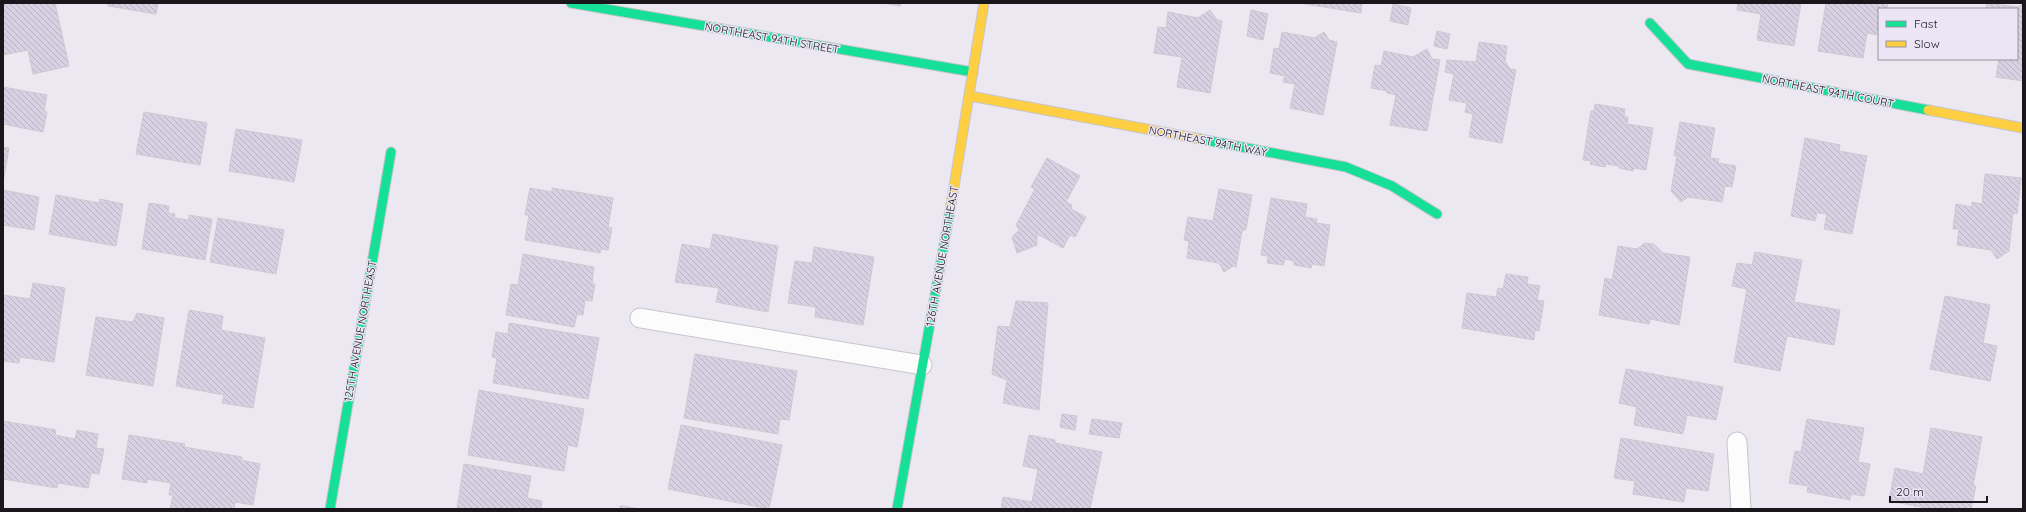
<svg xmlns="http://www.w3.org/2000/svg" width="2026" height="512" viewBox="0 0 2026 512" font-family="Quicksand,sans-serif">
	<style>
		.building { fill: url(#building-back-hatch); stroke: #ccc9d0 }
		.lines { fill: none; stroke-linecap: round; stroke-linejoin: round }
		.lane-casing { stroke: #c7c4cb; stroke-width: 21 }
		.fast-casing { stroke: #c7c4cb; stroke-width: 11 }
		.slow-casing { stroke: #c7c4cb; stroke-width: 11 }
		.lane { stroke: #fcfcfd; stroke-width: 19 }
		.fast { stroke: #16e098; stroke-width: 9 }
		.slow { stroke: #ffcf43; stroke-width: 9 }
		.labels { text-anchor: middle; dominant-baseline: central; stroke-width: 3; stroke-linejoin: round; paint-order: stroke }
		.street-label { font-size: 11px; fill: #19171c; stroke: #ebe5f5 }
	</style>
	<defs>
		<pattern id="building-back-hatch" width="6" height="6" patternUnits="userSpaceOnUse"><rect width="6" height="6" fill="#d8d1e3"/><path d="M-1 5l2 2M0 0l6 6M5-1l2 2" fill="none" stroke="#b9b3c2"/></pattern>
	</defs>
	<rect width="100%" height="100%" fill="#ece8f2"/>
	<!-- building -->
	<path class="building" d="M3,3H55L69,66L33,74L28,50L3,55Z
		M108,3H158L156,14L108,6Z
		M882,3H901L900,6Z
		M1299,3H1362L1361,13Z
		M1738,3H1801L1794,46L1757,40L1761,14L1737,10Z
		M1826,3H1888L1887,9H1879V35L1867,33L1863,58L1818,51Z
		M1987,3L2018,7L2023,4V81L1996,77L1999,59H2017V9H1986Z
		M1393,4L1411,8L1408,25L1390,21Z
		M1210,10L1217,20L1222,21L1210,93L1177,87L1182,57L1154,53L1158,27L1166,28L1168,12L1198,18Z
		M1251,10L1268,14L1263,40L1247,36Z
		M1437,31L1450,34L1447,49L1434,46Z
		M1282,32L1315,38L1324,32L1329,40L1337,42L1323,115L1290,108L1295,84L1283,82L1285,76L1270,73L1274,48L1279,49Z
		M1479,42L1507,46L1505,61L1510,69L1516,70L1502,143L1469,137L1473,114L1465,112L1467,103L1449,100L1454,74L1445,72L1447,60L1476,62Z
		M1427,49L1432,59L1440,60L1427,131L1390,125L1396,95L1387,93V91L1371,88L1375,65L1381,66L1384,51L1413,57Z
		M3,87L47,95L44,111L47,112L43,132L3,124Z
		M1595,104L1625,109L1624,116L1628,117L1627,124L1653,128L1646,170L1634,168L1633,171L1619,168V166L1606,164L1605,167L1590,164L1591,161L1583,160L1591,111H1594Z
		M144,112L207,123L200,165L136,154Z
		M1680,122L1715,128L1710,158L1719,159L1718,163L1736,166L1732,187L1725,186L1722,202L1688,197L1681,202L1671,191L1677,156H1674Z
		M236,129L302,140L294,182L229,171Z
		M1805,138L1840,145L1839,151L1867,156L1852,234L1824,229L1827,214L1817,213L1815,221L1791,216Z
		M3,147L9,148L3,183Z
		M1047,158L1080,176L1066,202L1072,205L1071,209L1086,217L1075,237L1070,235L1063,248L1037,234V245L1017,253L1012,237L1019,230L1016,225L1035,189L1031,187Z
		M1985,174L2021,178L2017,214L2013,213L2009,251L1997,259L1991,250L1957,245L1959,229H1953L1956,204L1972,207V202L1982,204Z
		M530,188L552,192V188L613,198L608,227L612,228L608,250L601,249L600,253L525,240L529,215H525Z
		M1219,189L1252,195L1246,229L1242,231L1236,267L1233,266L1224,272L1219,263L1187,258L1189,241L1184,240L1188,217L1213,221Z
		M3,190L39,197L34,230L3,225Z
		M56,195L99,203L100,199L123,204L116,246L49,234Z
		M1271,198L1307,204L1305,217L1317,219L1316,223L1330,225L1324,266L1312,264L1311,268L1294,265V261L1285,259L1283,265L1267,263L1268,256L1261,255Z
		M149,203L169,206L168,213L175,214L174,218L189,220V215L212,219L205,260L142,249Z
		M218,218L284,230L276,274L210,262Z
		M713,234L778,246L768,312L716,302L719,288L675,282L682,244L710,249Z
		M1645,243L1654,244L1663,253L1690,257L1679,325L1650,319L1649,324L1599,315L1605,278L1612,280L1618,246L1637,249Z
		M814,247L874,257L863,325L815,317L816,307L788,303L795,261L812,263Z
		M1755,252L1802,260L1794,302L1840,310L1834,345L1787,336L1780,371L1734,362L1747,289L1732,286L1737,263L1752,265Z
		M523,254L594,267L592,284H595L592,301L585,300L583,315L577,314L574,327L506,315L511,284L518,285Z
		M1506,274L1528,277L1527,284L1540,286L1537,300L1544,301L1539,331L1535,330L1534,340L1462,328L1467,293L1496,297L1498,288L1503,289Z
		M33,283L65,288L54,362L20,357L19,363L3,361V295L30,299Z
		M1945,296L1990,305L1983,343L1997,346L1990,381L1930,369Z
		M1016,301L1048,303L1039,410L1003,403L1007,380L992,374L998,326L1010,327Z
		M189,310L223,316L221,330L265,338L253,408L222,403L224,395L176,386Z
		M137,313L164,318L153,386L86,375L96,317L133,322Z
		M509,323L599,338L588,399L493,383L497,358L492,357L496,332L508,334Z
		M695,354L797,371L789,420L780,419L778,434L684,418Z
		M1626,369L1723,387L1716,420L1687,415L1683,434L1634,425L1637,407L1619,403Z
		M479,390L584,409L577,447L568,445L564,471L468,455Z
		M1062,414L1077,416L1075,430L1060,427Z
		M1092,419L1122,423L1119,438L1089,434Z
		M1807,419L1864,428L1858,462L1870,464L1864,496L1851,494L1850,500L1807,492L1808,486L1789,483L1795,451L1801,452Z
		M3,421L56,430L55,435L75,439L77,430L98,434L96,448L104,449L99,474L91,473L88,488L58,483L57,488L3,479Z
		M681,425L782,445L769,509L668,489Z
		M1931,428L1982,437L1973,486H1976L1971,509H1932L1889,501L1895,468L1923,474Z
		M129,435L185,444L184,447L242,457L241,460L260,464L253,505L235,502L234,509H170L173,495H169L171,483L147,479V483L122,479Z
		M1029,435L1055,440V443L1102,452L1090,509H1001L1003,497L1032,502L1038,469L1023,466Z
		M1621,438L1714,454L1708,491L1686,488L1684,502L1633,494L1635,481L1614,478Z
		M464,464L531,476L527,498L542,501L541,509H457Z
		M620,506H623L640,509H620Z"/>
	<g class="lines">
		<!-- lane casing -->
		<g class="lane-casing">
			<path id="lane" d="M640,318L922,365
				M1737,442L1741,509"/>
		</g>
		<!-- fast casing -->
		<g class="fast-casing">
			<path id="fast" d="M571,3L973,72
				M1650,23L1688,64L1928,110
				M1200,139L1346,167L1392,186L1437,214
				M330,509L391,152
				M897,509L951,205"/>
		</g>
		<!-- slow casing -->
		<g class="slow-casing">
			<path id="slow" d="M970,96L1200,139
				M1928,110L2023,128
				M951,205L984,3"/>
		</g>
		<!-- lane -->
		<use href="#lane" class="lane"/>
		<!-- fast -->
		<use href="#fast" class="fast"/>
		<!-- slow -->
		<use href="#slow" class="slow"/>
	</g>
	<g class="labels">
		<!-- street labels -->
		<g class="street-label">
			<text transform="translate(772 38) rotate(10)">NORTHEAST 94TH STREET</text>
			<text transform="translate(1828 91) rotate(11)">NORTHEAST 94TH COURT</text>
			<text transform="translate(1208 141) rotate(11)">NORTHEAST 94TH WAY</text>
			<text transform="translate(942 256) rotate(-80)">126TH AVENUE NORTHEAST</text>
			<text transform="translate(360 331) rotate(-80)">125TH AVENUE NORTHEAST</text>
		</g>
	</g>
	<!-- border -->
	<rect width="2026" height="512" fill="none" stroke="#19171c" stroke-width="8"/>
	<!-- legend -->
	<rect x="1878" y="8" width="140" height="52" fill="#ebe5f5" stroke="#97939e"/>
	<rect x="1886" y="21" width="20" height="6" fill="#16e098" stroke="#97939e"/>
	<text x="1914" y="28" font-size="12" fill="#19171c">Fast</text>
	<rect x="1886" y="41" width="20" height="6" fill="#ffcf43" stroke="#97939e"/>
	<text x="1914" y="48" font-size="12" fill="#19171c">Slow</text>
	<!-- scale -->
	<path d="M1890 496v6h97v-6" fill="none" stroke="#19171c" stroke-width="2"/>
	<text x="1896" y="496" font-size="12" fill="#19171c" stroke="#ebe5f5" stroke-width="3" paint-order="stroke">20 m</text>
</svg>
